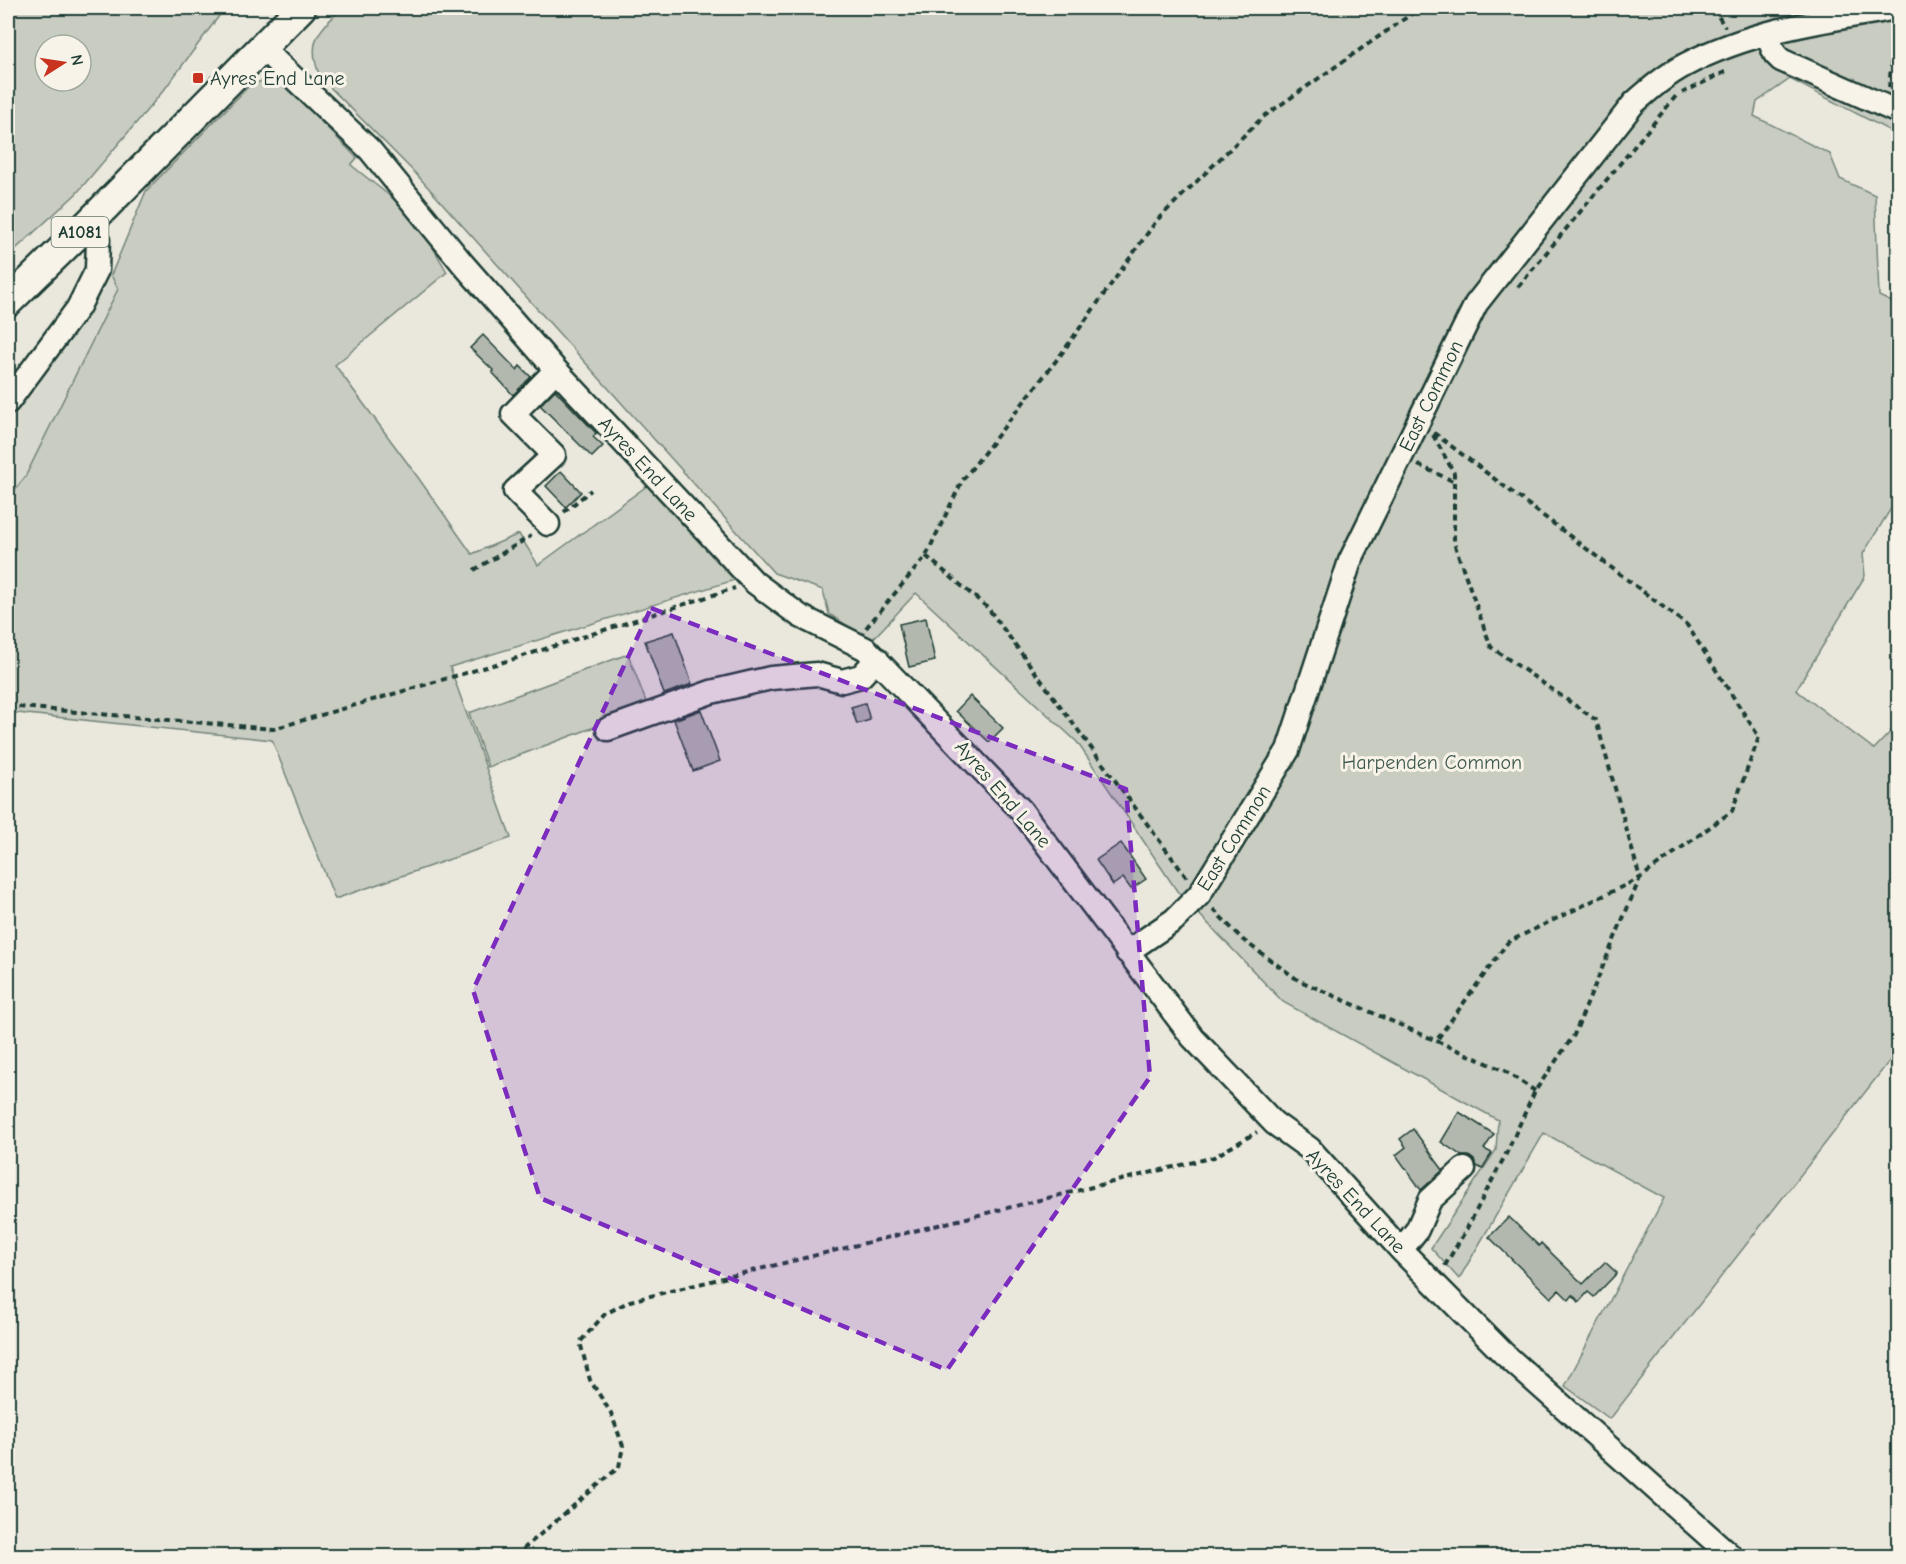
<svg xmlns="http://www.w3.org/2000/svg" width="1906" height="1564" viewBox="0 0 1906 1564" font-family="'Comic Neue',sans-serif">
	<style>
		.built { fill: #d9dacf }
		.green { fill: #c8ccc1; stroke: #74847a; stroke-width: 1.5; fill-rule: evenodd }
		.building { fill: #b2b8ae; stroke: #1f3d34; stroke-width: 1.5 }
		.lines { fill: none; stroke-linecap: round; stroke-linejoin: round }
		.minor-casing { stroke: #1f3d34; stroke-width: 27 }
		.major-casing { stroke: #1f3d34; stroke-width: 33 }
		.path { stroke: #1f3d34; stroke-width: 4; stroke-dasharray: 6 4.5; stroke-linecap: butt }
		.minor { stroke: #f7f3e8; stroke-width: 22 }
		.major { stroke: #f7f3e8; stroke-width: 28 }
		.marked { fill: #7b2cbf; fill-opacity: 0.2; stroke: #7b2cbf; stroke-width: 4.5; stroke-dasharray: 12 8; stroke-linejoin: round }
		.poi-dot { fill: #c8321e; stroke: #f7f3e8; stroke-width: 2 }
		.labels { text-anchor: middle; dominant-baseline: central; stroke-width: 6; stroke-linejoin: round; paint-order: stroke }
		.shield { fill: #f7f3e8; stroke: #60746a; stroke-width: 1.5 }
		.shield-label { font-size: 18px; font-weight: bold; fill: #1f3d34 }
		.poi-label { font-size: 20px; fill: #1f3d34; stroke: #f7f3e8; text-anchor: start }
		.street-label { font-size: 20px; fill: #1f3d34; stroke: #f7f3e8 }
		.park-label { font-size: 20px; fill: #415a50; stroke: #f7f3e8 }
	</style>
	<rect width="100%" height="100%" fill="#eae8dd"/>
	<filter id="ink" filterUnits="userSpaceOnUse"><feTurbulence type="fractalNoise" baseFrequency=".0167" numOctaves="2"/><feDisplacementMap in="SourceGraphic" scale="12" xChannelSelector="R" yChannelSelector="G"/><feConvolveMatrix kernelMatrix="1 2 1 2 8 2 1 2 1" color-interpolation-filters="sRGB"/></filter>
	<g filter="url(#ink)">
		<!-- built -->
		<path class="built" d="M111,275L118,289L25,477L8,498V378L73,307L87,280Z"/>
		<!-- green -->
		<path class="green" d="M8,8H225L164,90L76,194L8,256ZM45,45H81V81H45Z
			M342,8H1898V135L1790,79L1757,102L1754,116L1830,154L1840,179L1875,195L1879,296L1898,305V497L1863,554L1865,576L1796,690L1874,749L1898,724V1050L1610,1419L1565,1386L1664,1198L1544,1133L1459,1279L1431,1248L1496,1150L1498,1120L1283,1002L1177,891L1077,742L916,593L871,641L829,614L823,590L774,573L417,175L320,77C306,41 318,32 342,8Z
			M266,79L278,82L292,92L357,158L351,165L415,216L447,272L335,365L417,476L472,554L519,534L538,565L651,483L738,579L450,667L511,838L335,899L272,740L8,712V498L25,477L118,289L111,275L146,191L248,87Z
			M628,654L648,707L488,767L469,713Z"/>
		<!-- building -->
		<path class="building" d="M483,335L517,370L520,366L531,377L513,395L492,372L494,371L470,348Z
			M555,390L596,433L593,437L603,446L592,457L540,405Z
			M561,471L581,492L566,507L546,486Z
			M926,618L935,661L909,667L899,624Z
			M674,632L692,684L664,694L645,641Z
			M970,696L1003,728L989,742L956,711Z
			M865,703L870,720L857,724L851,707Z
			M701,710L720,761L693,771L674,720Z
			M1121,843L1146,879L1131,889L1123,878L1113,885L1096,860Z
			M1459,1112L1494,1134L1484,1149L1492,1153L1482,1169L1477,1166L1474,1160L1469,1156H1462L1441,1142Z
			M1413,1129L1443,1170L1421,1190L1396,1155L1406,1147L1400,1139Z
			M1509,1217L1539,1246L1541,1243L1583,1284L1605,1262L1617,1273L1594,1297L1588,1292L1579,1302L1573,1295L1569,1300L1559,1290L1551,1298L1489,1237Z"/>
		<g class="lines">
			<!-- minor casing -->
			<g class="minor-casing">
				<path id="minor" d="M1767,35L1775,54L1781,60L1898,112
					M262,48L370,150L463,264L556,370L754,582L800,616L866,649L1020,809L1193,1038L1274,1123L1310,1149L1401,1250L1503,1353L1731,1556
					M8,402L78,308L97,270L98,240L89,223
					M548,524L515,491L554,455L513,414L556,370
					M608,729L711,692L771,678L817,674L842,681L861,676L877,659
					M1127,952L1174,920L1199,895L1288,750L1350,561L1476,304L1634,103C1650,89 1666,75 1685,65C1751,30 1826,20 1898,8
					M1401,1250L1417,1230L1430,1200L1464,1169"/>
			</g>
			<!-- major casing -->
			<g class="major-casing">
				<path id="major" d="M8,302L89,223L301,8"/>
			</g>
			<!-- path -->
			<path class="path" d="M1713,8L1725,27
				M1894,35L1898,42
				M1889,88L1894,35
				M1682,93L1727,71
				M1518,287L1676,96
				M1434,433L1687,625L1759,737L1732,811L1640,878L1508,942L1436,1041
				M1433,435L1454,473V543L1491,647L1596,720L1640,878L1574,1035L1535,1091L1507,1152L1466,1230L1444,1267
				M1418,465L1455,482
				M564,512L591,490
				M926,556L988,608L1187,878
				M474,570L531,536
				M866,628L926,556L962,481L1062,353L1157,220L1263,117L1420,8
				M8,706L273,729L517,658L735,588
				M1213,909L1243,940L1298,980L1505,1071L1535,1091
				M515,1556L619,1467L623,1446L611,1413L590,1380L580,1342L605,1314L630,1301L1214,1157L1257,1132"/>
			<!-- minor -->
			<use href="#minor" class="minor"/>
			<!-- major -->
			<use href="#major" class="major"/>
		</g>
	</g>
	<!-- marked area -->
	<path class="marked" d="M651,608L1126,789L1150,1077L947,1370L540,1198L473,990Z"/>
	<!-- markers -->
	<rect class="poi-dot" x="192" y="72" width="12" height="12" rx="3"/>
	<g class="labels">
		<!-- shield labels -->
		<rect class="shield" x="51.5" y="217" width="57" height="30" rx="4.5"/>
		<g class="shield-label">
			<text x="80" y="232">A1081</text>
		</g>
		<!-- poi labels -->
		<g class="poi-label">
			<text x="210" y="78">Ayres End Lane</text>
		</g>
		<!-- street labels -->
		<g class="street-label">
			<text transform="translate(1431 396) rotate(-64)">East Common</text>
			<text transform="translate(648 469) rotate(47)">Ayres End Lane</text>
			<text transform="translate(1003 794) rotate(49)">Ayres End Lane</text>
			<text transform="translate(1234 838) rotate(-58)">East Common</text>
			<text transform="translate(1356 1201) rotate(47)">Ayres End Lane</text>
		</g>
		<!-- park labels -->
		<g class="park-label">
			<text x="1432" y="762">Harpenden Common</text>
		</g>
	</g>
	<!-- margin -->
	<rect width="1906" height="1564" fill="none" stroke="#f7f3e8" stroke-width="30"/>
	<rect x="15" y="15" width="1876" height="1534" fill="none" stroke="#1f3d34" stroke-width="2" filter="url(#ink)"/>
	<!-- north arrow -->
	<g transform="translate(63 63) rotate(78)"><circle r="28" fill="#f7f3e8" stroke="#a1aaa0" stroke-width="1.5"/>
	<path d="M0-4.5L10 22L0 15L-10 22Z" fill="#c8321e"/>
	<text y="-9" font-size="16" font-weight="bold" text-anchor="middle" fill="#1f3d34">N</text>
	</g>
</svg>
